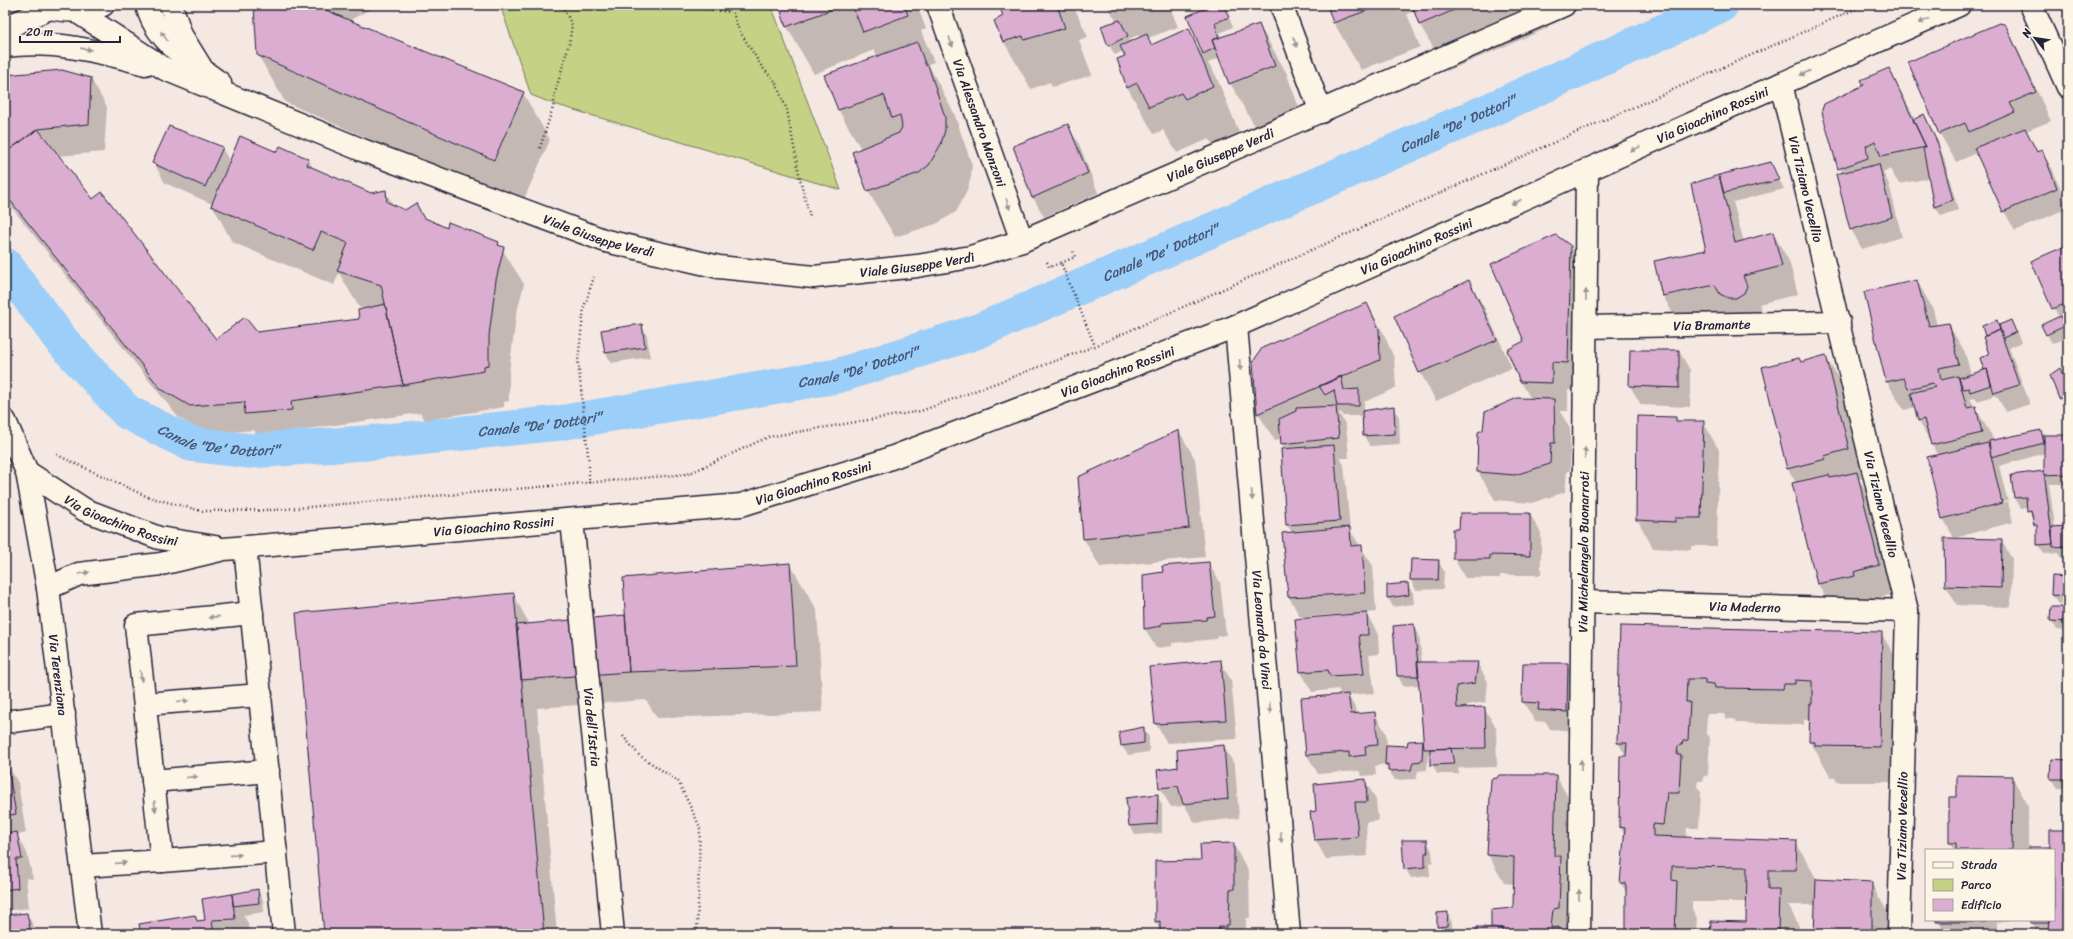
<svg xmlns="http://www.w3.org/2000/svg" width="2073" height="939" viewBox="0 0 2073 939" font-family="Sriracha,sans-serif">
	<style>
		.green { fill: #c5d184; stroke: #747a60 }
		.shadow { fill: #0003; fill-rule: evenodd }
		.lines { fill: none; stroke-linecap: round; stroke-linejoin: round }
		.canal { stroke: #9bcef8; stroke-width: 35 }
		.building { fill: #dbaed1; stroke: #22223b }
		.minor-casing { stroke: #22223b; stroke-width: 25 }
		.major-casing { stroke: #22223b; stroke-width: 25 }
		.path { stroke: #22223b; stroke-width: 2.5; stroke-dasharray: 1 3; stroke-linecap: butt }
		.minor { stroke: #fcf5e5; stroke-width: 22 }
		.major { stroke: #fcf5e5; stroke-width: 22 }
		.oneway { fill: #9a9698 }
		.labels { text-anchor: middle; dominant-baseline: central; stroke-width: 3; stroke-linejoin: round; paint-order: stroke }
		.street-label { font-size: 13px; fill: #22223b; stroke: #fcf5e5 }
		.water-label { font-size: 14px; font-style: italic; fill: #465674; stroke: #fcf5e5 }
	</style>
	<rect width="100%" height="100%" fill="#f5e7e1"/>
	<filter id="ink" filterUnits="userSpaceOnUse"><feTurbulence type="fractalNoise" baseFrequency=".025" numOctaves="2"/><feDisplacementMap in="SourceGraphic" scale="8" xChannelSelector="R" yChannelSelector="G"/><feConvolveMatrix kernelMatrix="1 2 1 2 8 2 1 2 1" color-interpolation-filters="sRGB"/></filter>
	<g filter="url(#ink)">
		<!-- green -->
		<path class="green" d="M500,5H771L841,190L554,104L531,95Z"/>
		<!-- shadow -->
		<path class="shadow" d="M255,5H378L352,19L351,21L523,93L550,140L521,206L285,102L258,55Z
			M780,5H917L926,29L921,31L934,62L928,64L954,113L972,165L971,177L967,191L956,212L936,224L895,237L868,191L853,152L861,149L838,109L878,57L874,50L814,74L787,27Z
			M1000,5H1073L1088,37L1079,40L1092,75L1052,87L1050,82L1031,89L1004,42L995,22L1004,16Z
			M1107,5H1169L1178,27L1148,38L1152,45L1189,30L1201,52L1216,5H1223L1233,27L1220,33L1221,38L1259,25L1286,72L1301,113L1257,130L1230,83L1220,58L1208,63L1216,76L1239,132L1213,145L1209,139L1177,153L1163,130L1154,134L1127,87L1126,57L1123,51L1115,55L1109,45L1117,22ZM1138,35L1140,39L1131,43L1129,39Z
			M1328,5H1540L1548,28L1447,71L1420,25L1414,11L1407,14L1420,47L1361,70L1334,23Z
			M2004,25L2020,54L2051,121L2026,131L2037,153L2041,151L2053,170L2068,208L2015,231L2004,211L1977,153L1956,162L1940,134L1910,63Z
			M1889,70L1916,120L1924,116L1929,125L1943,155L1958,210L1941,216L1935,206L1930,178L1899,184L1890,169L1883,173L1889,184L1902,237L1862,249L1851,229L1842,173L1824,110Z
			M5,77L91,79L107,107L104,152L58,156L93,200L215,341L360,320L365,309L359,307L339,273L334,285L232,242L212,204L165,183L154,163L222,148L230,162L277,153L308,159L314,170L371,195L385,191L394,206L405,212L416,204L424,219L448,229L498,243L524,284L516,316L509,373V401L504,402V407L425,420L420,413L307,429L308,438L261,442L254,430L207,434L178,417L5,199Z
			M1067,125L1079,144L1098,193L1044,217L1033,197Z
			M1771,163L1784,189L1733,202L1744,242L1773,233L1789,261L1798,294L1759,304L1763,315L1737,323L1731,312L1679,324L1663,296L1655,262L1707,251L1719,176Z
			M2068,246V328H2065L2068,337L2052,344L2043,326L2059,318L2032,262Z
			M1570,247L1587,275L1584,391L1568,390V411H1560L1570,429V471H1567L1565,492L1532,503L1495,500L1478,472L1531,399L1521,382L1525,342Z
			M1469,281L1485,309L1512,368L1436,401L1420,372Z
			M1917,281L1933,309L1937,326L1948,324L1965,352L1971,375L1985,371L1990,355L1983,326L1997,321L1999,325L2011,321L2016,331L2021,342L2009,348L2030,404L2006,412L1996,395L1977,401L1975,398L1970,399L1992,436L1993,442L2040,431L2044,436H2068V484H2049L2055,527H2068V556L2060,557L2058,553L2044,554L2038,545V530L2028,507L2021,508L2015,498L2012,476L2045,472V453L1999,466L2013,522L1954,538L1943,518L1938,456L1919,421L1916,407L1904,410L1887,382ZM2007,501L2008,502L1947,518V516Z
			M1367,304L1383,332L1394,358L1396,388L1364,402V412L1393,407L1399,417L1400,444L1370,446L1364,436L1363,416H1343L1341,412L1339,413L1346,426L1349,458H1340L1344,465L1350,530L1373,566L1376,612L1366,613L1378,634L1379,654L1369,655L1375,693L1348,695L1359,715L1375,714L1386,733L1387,746L1407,747L1408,742L1424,741L1420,685L1403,686L1398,676L1394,627L1414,625L1419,635L1422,663H1477L1488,682L1486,702L1467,705V708H1484L1496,727L1497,767L1458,768L1459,774H1437L1428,754L1427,770L1418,771L1416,779L1395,780L1385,764L1375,766L1376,775L1362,776L1359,771L1318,774L1307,755L1342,696L1338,689L1312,692L1301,672L1296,620L1348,616V614L1300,617L1289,597L1283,534L1292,533L1287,525L1282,450H1285L1281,438L1275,441L1258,413Z
			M641,325L647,335L650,357L611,363L606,353L602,331Z
			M1679,351L1690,370V407L1641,405L1630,386Z
			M1825,356L1842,384L1864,478L1859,479L1872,502L1895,593L1834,612L1818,584L1796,483L1788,469L1763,368L1801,363Z
			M2060,370L2068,386V407L2065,408L2060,398Z
			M1676,418L1678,422H1703L1719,450L1717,546H1691V550L1653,548L1637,519Z
			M1179,431L1195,459L1205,557L1100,567L1084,539Z
			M1530,514L1541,533V575H1500V578H1465L1454,558L1460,530Z
			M2001,540L2012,559L2011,607L1957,605L1946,586Z
			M1438,561L1444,571L1443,589L1416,590L1411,580Z
			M1208,563L1220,582L1226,635L1218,636L1217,639L1172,643V646L1156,648L1145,629L1144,575Z
			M790,564L817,610L823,712L657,718L646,700L537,708L557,934H325L513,594L530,625L624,617L627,620Z
			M2068,578V605L2058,604L2052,595Z
			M1407,584L1413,593L1414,604L1393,607L1388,598Z
			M2068,608V631L2057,630L2051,620Z
			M1621,627L1881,633L1902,668L1900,782H1837L1835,778L1831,777L1810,741V719L1804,720V725L1737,723L1734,719H1727L1725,714H1707L1706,732L1710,738L1708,775L1703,777L1702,781H1698L1697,786L1701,792L1699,828H1687L1686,838L1796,842L1817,880L1871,883L1887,911V934H1815L1816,905H1788L1799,926V934H1711L1747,923V902H1692V909L1697,918L1696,934H1627V894L1621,883L1625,835L1620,827L1627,757L1618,743Z
			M5,660L10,692H5Z
			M1220,661L1231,680L1237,739L1167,743L1156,724Z
			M1567,664L1579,683L1578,731L1550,729L1546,722L1535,721L1523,702Z
			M1143,728L1149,737V752L1128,755L1122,746Z
			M1224,746L1235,766L1239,818L1195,823L1185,806L1171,807L1160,788L1179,768Z
			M2068,761V788H2057L2051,779Z
			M7,763L18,783L26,833L17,835L27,853L33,879L26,878L29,908L5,911V764Z
			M1556,776L1572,804L1575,934H1478L1493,929L1492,927L1514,909V884L1504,883L1488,855Z
			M2012,777L2028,805V848H2049L2051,850H1954L1950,843L1958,798Z
			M1365,780L1376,800L1378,821L1366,822L1368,856L1326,859L1315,839L1317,812Z
			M1157,795L1162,805V833L1135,835L1130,825Z
			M2068,831V934L2037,933L2031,920H2054V850H2051Z
			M1427,841L1432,851L1433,862L1429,863L1430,876L1411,878L1405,868Z
			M1233,844L1249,872L1250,918H1246V934H1161L1156,922L1202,861Z
			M258,890L263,900L264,912L243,915L248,923L249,934H142L194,916L198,922L206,921Z
			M1447,913L1452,923V934H1442L1438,927Z
			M27,914L38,934H5V916Z
			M1938,920H2008V922H1997V934H1945Z"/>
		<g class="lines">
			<!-- canal -->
			<path class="canal" id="s1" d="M5,265L62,341L127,412L191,444L250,451L379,442L559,423L837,376L976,332L1492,109L1721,5"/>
		</g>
		<!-- building -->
		<path class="building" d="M254,5H324V9L344,18L524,92L494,160L257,55Z
			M779,5H843L786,27Z
			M852,5H904L908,15L863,32Z
			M999,5H1057L1065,28L1024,40L1023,36L1003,42L994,21L1003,16Z
			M1213,5H1223L1229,17L1215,23L1219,38L1212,40L1215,48L1203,54L1187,16Z
			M1327,5H1382L1333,23Z
			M1412,5H1466L1419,25Z
			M1120,20L1128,36L1108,46L1101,26Z
			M1999,23L2004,24L2007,28L2036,92L2010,103L2015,112L1969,132L1965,123L1939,134L1908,62Z
			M1259,24L1275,66L1229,84L1212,40Z
			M1189,28L1213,86L1185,99L1181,93L1149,107L1137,83L1127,88L1117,59L1125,56L1120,46L1147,34L1151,45Z
			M917,42L926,66L928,65L945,117V130L941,144L929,165L919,173L867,191L852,152L899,133L902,127L900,115L892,118L884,95L838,110L824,75Z
			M1889,68L1926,147L1881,156L1875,141L1866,146L1868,158L1838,169L1823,116L1822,110L1824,104L1864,85L1861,80Z
			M62,70L91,78L89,124L38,129L5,153V75Z
			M1924,114L1938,144L1953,200L1934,207L1923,148L1926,147L1913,120Z
			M1068,124L1088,173L1032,198L1013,146Z
			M169,126L223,147L205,187L152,163Z
			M2025,128L2037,152L2042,149L2057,188L2003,212L1974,148Z
			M38,129L93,199L102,192L216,339L245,317L257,332L359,319L358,310L385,304L403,385L291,401L292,410L244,414L245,402L190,406L161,389L5,194V153Z
			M240,136L277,152L280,146L309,159L307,165L371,193L386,190L387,202L405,210L416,203L423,217L447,228L448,222L499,242L498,245L504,247L496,280L489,336V365L484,366V371L403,385L381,285L337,271L348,243L321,232L313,250L211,206Z
			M1771,162L1779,180L1724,193L1719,175Z
			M1879,164L1892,217L1850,230L1836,174Z
			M1719,175L1735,243L1773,232L1782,266L1743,276L1747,286L1744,293L1736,298H1728L1720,294L1715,285L1662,296L1654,261L1706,250L1691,184Z
			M1556,235L1571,246L1568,363L1552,362V383L1520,382L1507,350L1524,341L1491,264Z
			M2068,245V303L2052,309L2031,261Z
			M1469,280L1497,340L1419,373L1394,316Z
			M1917,280L1929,326L1949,323L1956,351H1955L1959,364L1939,368L1941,380L1958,376L1967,408L1976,406L1982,433L1931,445L1924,419L1918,421L1911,393L1935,387L1933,383L1908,389L1904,378L1886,382L1864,292Z
			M1367,303L1379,329L1380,360L1257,414L1253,362L1262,348Z
			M2060,316L2065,326L2046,335L2041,325Z
			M1997,320L2000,330L1985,336L1982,326Z
			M2011,320L2016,332L2003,338L1999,325Z
			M642,324L645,347L605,353L601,330Z
			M2000,330L2019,385L1994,393L1987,369L1984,370L1980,358L1989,354L1983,337Z
			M1630,350H1679V388L1629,386Z
			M1826,355L1849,449L1824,456L1826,459L1787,469L1762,367L1799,358L1801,362Z
			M2060,368L2068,387V395L2059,399L2050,375Z
			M1987,369L1991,385L1970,392L1969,388L1963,389L1959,378Z
			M1341,376L1344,390L1359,389V406H1337L1334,390L1325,395L1319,386Z
			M1517,398L1554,399L1555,443H1551L1550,464L1515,475L1477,472L1478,432L1483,430L1485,412Z
			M1336,406L1339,438L1281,444L1279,419L1296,411V408Z
			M1394,406L1395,434L1363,436L1362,411Z
			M1637,416L1676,417V421H1704L1701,518H1675V522L1636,520Z
			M1179,430L1189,528L1083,539L1078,477Z
			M2041,430L2044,443L1991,457L1989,441Z
			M2044,435H2068V474L2044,475Z
			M1988,443L2002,503L1942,519L1927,457Z
			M1334,445L1340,521L1286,525L1281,449Z
			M2044,471L2053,544L2037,545V525H2034L2031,510L2027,511L2026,497L2014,498L2011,475Z
			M1857,472L1879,565L1854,572L1855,576L1817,584L1792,483L1829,475L1830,478Z
			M1460,513H1530V556L1490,555V559H1453V529H1459Z
			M2068,526V546L2053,547L2052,527Z
			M1350,527L1351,546L1362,545L1365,593L1288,597L1282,533Z
			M1944,538L2002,539L2001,588L1945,586Z
			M1411,559L1439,560L1438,580H1410Z
			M1209,562L1215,616L1207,617L1206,620L1161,623V626L1144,629L1143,575L1163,572L1162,566Z
			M790,563L796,666L629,672L623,578Z
			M2052,576L2068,577V596L2051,595Z
			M1408,583L1409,595L1387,598V585Z
			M514,593L544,934H324L296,613Z
			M2051,607H2068V622L2050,621Z
			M1367,613L1368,635H1359L1364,674L1330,676L1328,670L1300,672L1295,619Z
			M625,615L629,672L521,680L516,625Z
			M1414,624L1419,676H1397L1393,626Z
			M1620,626L1882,632L1880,747L1815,746V742H1809L1810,704H1812V681L1795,680V684H1784L1783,689L1715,688L1714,684L1705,683V679H1687L1686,702H1690L1688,740L1683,741L1682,745L1678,746L1677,755H1681L1679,793H1667L1663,825L1653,824V836L1797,841L1796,870H1768V889H1779L1778,934H1710L1711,921L1746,922L1747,867L1672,866V880L1677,881L1675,934H1626V883H1620L1625,828L1619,827L1620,756H1626L1627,743H1617Z
			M1221,660L1226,720L1155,724L1149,667Z
			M1417,662H1478L1475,683L1456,686L1457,708L1485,707L1486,748L1424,749Z
			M1523,663H1568L1567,712L1538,710L1539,703L1522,702Z
			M2065,672L2068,673V691H2065Z
			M1348,694L1351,714L1375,712L1378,745L1365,746L1366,755L1349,757V752L1306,755L1301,698Z
			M1144,727V743L1121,746L1119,732Z
			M1423,740L1422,761L1413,762L1411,770L1388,771V764L1385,765L1386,745L1407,746L1408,741Z
			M1224,745L1228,799L1183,804L1178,786L1159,788L1157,770L1178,767L1177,750Z
			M1451,748L1454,764L1430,765V749Z
			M2051,759L2068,760V779H2050Z
			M7,762L16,814L5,816V763Z
			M1499,775H1556L1554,856H1561L1559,908L1553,909L1551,928L1559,927V934H1502L1503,928L1491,927V910L1513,908L1514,857L1487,855L1491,779L1497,778Z
			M1957,775L2013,776L2012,850H1956V843H1949V797H1957Z
			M1366,779L1367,802H1355L1358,837L1314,840L1310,812L1316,811L1314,784Z
			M1158,794L1157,824L1129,826L1126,798Z
			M2050,830H2068V930H2049L2050,920H2054V850H2050Z
			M17,832L22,859H16L18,888L5,890V834Z
			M1402,840H1427L1428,853H1425V867L1404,869Z
			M1234,843V889L1230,890L1229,925H1226L1227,927H1219V934H1160V921L1155,922V861L1201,860L1200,844Z
			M2028,847H2050V850H2028Z
			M1816,879L1872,882V934H1814Z
			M258,889L259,903L233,906L232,894Z
			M232,894L235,919L212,920L214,934H141L139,924L195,915L197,921L205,920L202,899Z
			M1448,912L1447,926L1437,927V913Z
			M27,913L31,934H5V915Z
			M1937,920H1986V922H1937Z
			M2030,920H2050V923H2030Z
			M1477,927L1503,928L1502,934H1477Z"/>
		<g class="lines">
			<!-- minor casing -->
			<g class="minor-casing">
				<g id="minor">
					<path d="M171,5L181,35L202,69"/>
					<path id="s2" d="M938,5L1022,241"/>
					<path d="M1281,5L1321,112"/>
					<path d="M2031,5L2068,87"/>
					<path id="s3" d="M1781,84L1907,611L1899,934"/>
					<path id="s4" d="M1236,326L1289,934"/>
					<path id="s5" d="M1586,327L1839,322"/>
					<path id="s6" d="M5,421L27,472L48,588L90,934"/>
					<path id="s7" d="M27,472L85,510L159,538L215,547"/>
					<path id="s8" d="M572,520L613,934"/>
					<path d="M245,547L284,934"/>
					<path id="s9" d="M48,588L79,574L161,564L224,549L741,505L883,461L1236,326L1959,5"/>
					<path id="s10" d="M1583,602L1907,611"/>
					<path d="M252,613L136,625L162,861L276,852"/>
					<path d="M145,704L261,695"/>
					<path d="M5,722L64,714"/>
					<path d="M153,781L268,771"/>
					<path d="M82,866L162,861"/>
					<path id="s11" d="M1579,934L1587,171"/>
				</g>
			</g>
			<!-- major casing -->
			<g class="major-casing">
				<g id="major">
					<path d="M40,5C61,12 82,13 103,5"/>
					<path d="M147,5C155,41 192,62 220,83"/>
					<path id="s12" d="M76,11L165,69L362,150L606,241L719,267L814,277L917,266L971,257L1022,241L1564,5"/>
					<path d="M5,28L50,8"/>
					<path d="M5,46C53,40 99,51 145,64"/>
				</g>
			</g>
			<!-- path -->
			<path class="path" d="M696,5L710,10L731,12
				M730,5L739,30L762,67L775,81L787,110L800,179L810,217
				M540,148L554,104L555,93L569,44L572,25L562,5
				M1047,262L1049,267L1061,263L1095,346
				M1061,263L1075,257L1073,251
				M57,455L148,497L202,511L274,510L688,474L768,437L921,411L1095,346L1864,5
				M589,483V464L578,361L584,307L594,277
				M623,736L639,755L678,781L700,827L697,934"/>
			<!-- minor -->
			<use href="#minor" class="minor"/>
			<!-- major -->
			<use href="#major" class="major"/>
		</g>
		<!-- one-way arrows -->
		<defs><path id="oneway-solid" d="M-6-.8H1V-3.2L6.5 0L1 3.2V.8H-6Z"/></defs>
		<g class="oneway">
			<use href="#oneway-solid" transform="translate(1924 21) rotate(156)"/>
			<use href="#oneway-solid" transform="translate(164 36) rotate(-126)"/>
			<use href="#oneway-solid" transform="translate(951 42) rotate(70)"/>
			<use href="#oneway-solid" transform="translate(1295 42) rotate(69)"/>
			<use href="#oneway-solid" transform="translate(86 49) rotate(8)"/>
			<use href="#oneway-solid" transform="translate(1805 73) rotate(156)"/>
			<use href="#oneway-solid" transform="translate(1635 149) rotate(156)"/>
			<use href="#oneway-solid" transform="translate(1516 202) rotate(156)"/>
			<use href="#oneway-solid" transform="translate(1008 204) rotate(71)"/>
			<use href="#oneway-solid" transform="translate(1586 295) rotate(-90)"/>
			<use href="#oneway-solid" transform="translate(1240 365) rotate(85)"/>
			<use href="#oneway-solid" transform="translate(1585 453) rotate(-89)"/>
			<use href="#oneway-solid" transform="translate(1252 495) rotate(85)"/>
			<use href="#oneway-solid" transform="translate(84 573) rotate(-9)"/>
			<use href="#oneway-solid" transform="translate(214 617) rotate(174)"/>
			<use href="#oneway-solid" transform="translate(141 676) rotate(84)"/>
			<use href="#oneway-solid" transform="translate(183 701) rotate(-5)"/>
			<use href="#oneway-solid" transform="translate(1270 708) rotate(85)"/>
			<use href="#oneway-solid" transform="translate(1581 765) rotate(-89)"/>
			<use href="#oneway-solid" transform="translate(192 777) rotate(-5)"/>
			<use href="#oneway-solid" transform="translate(155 806) rotate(83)"/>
			<use href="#oneway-solid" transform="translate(1281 837) rotate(85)"/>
			<use href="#oneway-solid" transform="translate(236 855) rotate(-4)"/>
			<use href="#oneway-solid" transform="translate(121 863) rotate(-4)"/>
			<use href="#oneway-solid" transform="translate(1579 895) rotate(-89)"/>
		</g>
	</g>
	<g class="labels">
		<!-- street labels -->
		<g class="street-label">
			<text stroke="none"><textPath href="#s9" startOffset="1748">Via Gioachino Rossini</textPath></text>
			<text stroke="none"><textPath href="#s2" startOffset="125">Via Alessandro Manzoni</textPath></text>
			<text stroke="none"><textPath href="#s12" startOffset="1219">Viale Giuseppe Verdi</textPath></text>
			<text stroke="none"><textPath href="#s3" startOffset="108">Via Tiziano Vecellio</textPath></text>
			<text stroke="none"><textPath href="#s12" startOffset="571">Viale Giuseppe Verdi</textPath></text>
			<text stroke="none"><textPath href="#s9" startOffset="1424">Via Gioachino Rossini</textPath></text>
			<text stroke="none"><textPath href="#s12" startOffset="895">Viale Giuseppe Verdi</textPath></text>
			<text stroke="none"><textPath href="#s5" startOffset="126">Via Bramante</textPath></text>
			<text stroke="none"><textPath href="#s9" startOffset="1100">Via Gioachino Rossini</textPath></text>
			<text stroke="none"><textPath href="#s9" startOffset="776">Via Gioachino Rossini</textPath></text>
			<text stroke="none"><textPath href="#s3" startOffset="432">Via Tiziano Vecellio</textPath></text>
			<text stroke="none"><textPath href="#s7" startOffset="107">Via Gioachino Rossini</textPath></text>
			<text stroke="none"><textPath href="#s9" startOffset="452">Via Gioachino Rossini</textPath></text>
			<text stroke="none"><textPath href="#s11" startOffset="382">Via Michelangelo Buonarroti</textPath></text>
			<text stroke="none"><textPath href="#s10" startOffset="162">Via Maderno</textPath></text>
			<text stroke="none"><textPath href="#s4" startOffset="305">Via Leonardo da Vinci</textPath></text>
			<text stroke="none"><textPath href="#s6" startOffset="261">Via Terenziana</textPath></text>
			<text stroke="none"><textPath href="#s8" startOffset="208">Via dell'Istria</textPath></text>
			<text transform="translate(1902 826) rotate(-89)">Via Tiziano Vecellio</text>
		</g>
		<!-- water labels -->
		<g class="water-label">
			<text stroke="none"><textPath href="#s1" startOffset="1585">Canale "De' Dottori"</textPath></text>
			<text stroke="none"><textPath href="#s1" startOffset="1261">Canale "De' Dottori"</textPath></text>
			<text stroke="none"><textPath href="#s1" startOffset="937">Canale "De' Dottori"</textPath></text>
			<text stroke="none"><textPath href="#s1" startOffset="613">Canale "De' Dottori"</textPath></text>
			<text stroke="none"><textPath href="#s1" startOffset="289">Canale "De' Dottori"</textPath></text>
		</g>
	</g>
	<!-- margin -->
	<rect width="2073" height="939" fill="none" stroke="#fcf5e5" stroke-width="20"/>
	<rect x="10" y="10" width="2053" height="919" fill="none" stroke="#22223b" stroke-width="1.5" filter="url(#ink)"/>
	<!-- legend -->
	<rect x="1925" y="849" width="130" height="72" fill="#fcf5e5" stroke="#a5a1a1"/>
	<rect x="1933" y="862" width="20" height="6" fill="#fcf5e5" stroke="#a5a1a1"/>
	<text x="1961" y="869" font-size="12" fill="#22223b">Strada</text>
	<rect x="1933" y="879" width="20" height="12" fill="#c5d184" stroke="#a5a1a1"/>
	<text x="1961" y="889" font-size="12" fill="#22223b">Parco</text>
	<rect x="1933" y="899" width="20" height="12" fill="#dbaed1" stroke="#a5a1a1"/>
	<text x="1961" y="909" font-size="12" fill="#22223b">Edificio</text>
	<!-- north arrow -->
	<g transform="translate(2035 38) rotate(300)" stroke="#fcf5e5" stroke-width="3" paint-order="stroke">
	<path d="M0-3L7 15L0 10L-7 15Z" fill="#22223b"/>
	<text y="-6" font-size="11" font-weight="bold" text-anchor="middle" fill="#22223b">N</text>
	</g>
	<!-- scale -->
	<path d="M20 36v6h100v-6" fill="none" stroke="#22223b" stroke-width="2"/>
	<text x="26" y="36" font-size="12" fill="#22223b" stroke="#fcf5e5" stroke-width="3" paint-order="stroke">20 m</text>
</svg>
